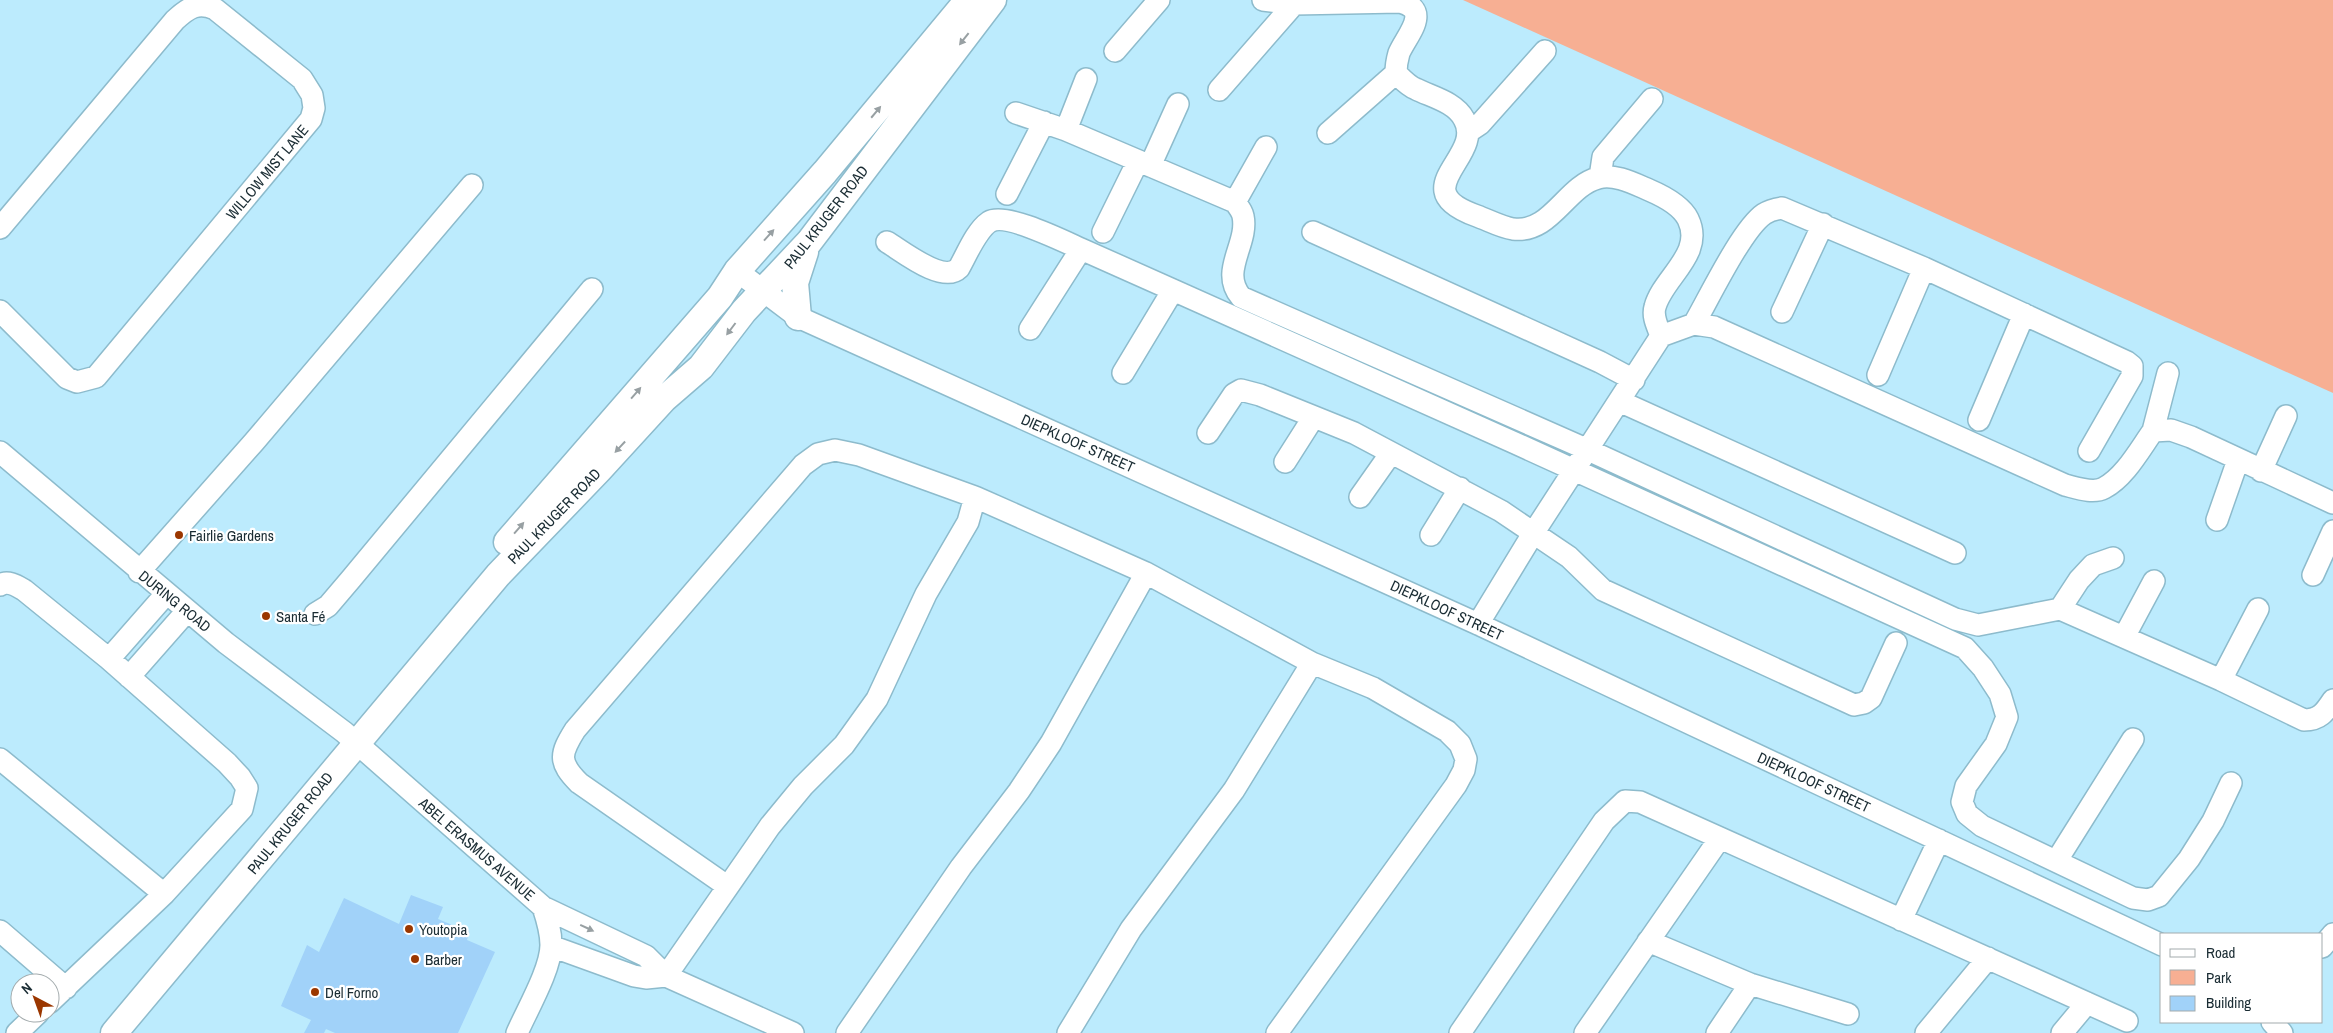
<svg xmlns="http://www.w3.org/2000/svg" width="2333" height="1033" viewBox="0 0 2333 1033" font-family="'Archivo Narrow',sans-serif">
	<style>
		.green { fill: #f7af93 }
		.building { fill: #a1d2f9 }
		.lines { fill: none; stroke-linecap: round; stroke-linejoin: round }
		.minor-casing { stroke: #8dbbcc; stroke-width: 24 }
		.tertiary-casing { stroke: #8dbbcc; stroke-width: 29 }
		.minor { stroke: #fff; stroke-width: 21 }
		.tertiary { stroke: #fff; stroke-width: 26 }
		.oneway { fill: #98a0a3 }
		.poi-dot { fill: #9b3700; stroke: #fff; stroke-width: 2 }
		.labels { text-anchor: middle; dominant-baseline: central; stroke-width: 4.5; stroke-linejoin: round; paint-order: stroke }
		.street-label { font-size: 15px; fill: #1a2c33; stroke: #fff }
		.poi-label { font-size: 15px; fill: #1a2c33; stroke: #fff; text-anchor: start }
	</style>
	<rect width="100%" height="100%" fill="#bcebfd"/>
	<!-- green -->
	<path class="green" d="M1463,0H2333V393Z"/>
	<!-- building -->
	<path class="building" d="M267,610L272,614L264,622L260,618Z
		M411,895L443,907L438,919L469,932L467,940L495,952L458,1033H335L326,1029L324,1033H304L311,1020L281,1006L307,945L319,952L344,898L399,924Z"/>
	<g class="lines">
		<!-- minor casing -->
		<g class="minor-casing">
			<path id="minor" d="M1263,0L1294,4L1400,2C1432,10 1407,35 1399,53C1397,60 1396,66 1396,73C1402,79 1408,86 1416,89C1432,97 1455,102 1464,119C1486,157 1401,189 1477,216C1488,220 1501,227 1513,229C1551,234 1566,186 1598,178C1614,173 1635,184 1649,190C1663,196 1681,205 1688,219C1705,254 1663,277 1655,307C1652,317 1658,327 1661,336
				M1115,51L1159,0
				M1219,90L1294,4
				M1016,113L1066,130L1235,202C1238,206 1242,211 1243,216C1249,244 1219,271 1241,297L1586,449L1955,619L1978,625L2060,609L2079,580L2093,565L2113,558
				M1066,130L1086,79
				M1468,132L1480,124L1545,51
				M1328,133L1396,73
				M1150,166L1178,104
				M1600,177L1603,157L1652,99
				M1007,194L1044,122
				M1235,202L1266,147
				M0,228L175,20C188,8 198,1 215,9L302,79L312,95L314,108L311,119L96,377L77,382L67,378L0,311
				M1103,232L1138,161
				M1313,232L1600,362L1634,380
				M887,242C902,251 943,284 959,268C967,254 976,231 989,222C1005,212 1063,241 1081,249
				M737,271L798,317L1478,624L2162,945
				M1782,312L1823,224
				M1694,324C1709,298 1742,229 1764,214C1770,210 1775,209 1782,208L1924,268L2127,362L2132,366V376L2089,451
				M1030,329L1081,249L1173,290
				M1123,373L1173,290L1515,443L1965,648L1983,668L2000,694L2007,717L1996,744L1966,786L1962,802L1967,814L1982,826L2133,898L2148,900L2159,896L2189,859L2213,821L2231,783
				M1878,375L1924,268
				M1619,401L1955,553
				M1979,420L2024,314
				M2153,431L2168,373
				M1208,433L1234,394L1241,390L1260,395L1354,433L1501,511L1569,557L1603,590L1854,705L1864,703L1871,698L1896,643
				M0,452L226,643L344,732L543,907C547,919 551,931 551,945C551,969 527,1010 517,1033
				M1285,462L1313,418
				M2261,471L2286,416
				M1360,497L1391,453
				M2217,520L2238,460
				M1431,535L1460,488
				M139,572L254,442L472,185
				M2313,575L2333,531
				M0,585C8,580 17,586 24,590L109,659L227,763L240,777L247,788L242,809L164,894L50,1002
				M2060,609L2221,680L2304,720C2320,720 2325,712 2333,700
				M315,614L328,606L351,579L592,289
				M1478,624L1534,532L1661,336L1694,324L1714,327L2065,485C2077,488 2093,494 2104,488C2125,477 2140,449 2153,431L2171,430L2191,437L2333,503
				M2124,637L2154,581
				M109,659L166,594
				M129,677L187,611
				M2221,680L2258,609
				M0,759L164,894
				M2057,860L2133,739
				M727,886L579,783C558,762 560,754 575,730L803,465L818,454L835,450L859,455L975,497L1146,573L1312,663L1373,688L1447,731L1460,744L1466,759L1464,770L1456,785L1277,1033
				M543,907L646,956L666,976L793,1033
				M1901,920L1939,840
				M0,931L66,988
				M1648,941L1750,984L1848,1014
				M551,946L634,976L646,978L666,976L770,826L803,786L844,745L877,699L926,594L968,522L975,497
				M2322,947L2333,934
				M2272,1022L2282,1033
				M17,1033L38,1013
				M847,1033L961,867L1019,791L1051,743L1146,573
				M1068,1033L1131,929L1234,790L1312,663
				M1460,1033L1604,821L1625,801L1640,802L2127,1021
				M1585,1033L1720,838
				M1717,1033L1750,984
				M1926,1033L1988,958
				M2062,1033L2087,1003"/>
		</g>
		<!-- tertiary casing -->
		<g class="tertiary-casing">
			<path id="tertiary" d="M798,317L795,283L805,252
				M507,542L720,297L737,271L825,172L968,0
				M114,1033L498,575L599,470L664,399L701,367L744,311L809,242L993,0"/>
		</g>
		<!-- minor -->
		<use href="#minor" class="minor"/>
		<!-- tertiary -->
		<use href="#tertiary" class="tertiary"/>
	</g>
	<!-- one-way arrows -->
	<defs><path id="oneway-solid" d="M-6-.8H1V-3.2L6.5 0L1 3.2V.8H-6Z" transform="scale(1.25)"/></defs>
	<g class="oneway">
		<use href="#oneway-solid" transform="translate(964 39) rotate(128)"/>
		<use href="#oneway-solid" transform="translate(876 112) rotate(-50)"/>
		<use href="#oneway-solid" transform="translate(769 235) rotate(-48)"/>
		<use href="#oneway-solid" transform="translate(731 329) rotate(127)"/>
		<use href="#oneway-solid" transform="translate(636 393) rotate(-49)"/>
		<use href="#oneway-solid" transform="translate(620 447) rotate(133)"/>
		<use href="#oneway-solid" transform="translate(519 528) rotate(-49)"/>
		<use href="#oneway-solid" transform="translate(587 928) rotate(25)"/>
	</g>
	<!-- markers -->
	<g class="poi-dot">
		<circle cx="179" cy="535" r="5"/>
		<circle cx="266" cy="616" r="5"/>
		<circle cx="409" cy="929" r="5"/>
		<circle cx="415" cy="959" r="5"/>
		<circle cx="315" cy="992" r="5"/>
	</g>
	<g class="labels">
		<!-- street labels -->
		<g class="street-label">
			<text transform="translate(267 172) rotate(-50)">WILLOW MIST LANE</text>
			<text transform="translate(826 217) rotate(-52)">PAUL KRUGER ROAD</text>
			<text transform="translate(1078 443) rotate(24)">DIEPKLOOF STREET</text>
			<text transform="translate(554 516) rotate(-46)">PAUL KRUGER ROAD</text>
			<text transform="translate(175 601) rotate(39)">DURING ROAD</text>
			<text transform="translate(1447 610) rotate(25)">DIEPKLOOF STREET</text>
			<text transform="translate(1814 782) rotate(25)">DIEPKLOOF STREET</text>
			<text transform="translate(290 823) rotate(-51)">PAUL KRUGER ROAD</text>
			<text transform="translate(477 849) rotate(41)">ABEL ERASMUS AVENUE</text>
		</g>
		<!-- poi labels -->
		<g class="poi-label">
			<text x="189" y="535">Fairlie Gardens</text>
			<text x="276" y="616">Santa Fé</text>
			<text x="419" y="929">Youtopia</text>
			<text x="425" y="959">Barber</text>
			<text x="325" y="992">Del Forno</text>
		</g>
	</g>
	<!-- legend -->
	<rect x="2160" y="933" width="162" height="90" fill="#ffffff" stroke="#a3abad"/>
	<rect x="2170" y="949" width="25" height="8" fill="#ffffff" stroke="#a3abad"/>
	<text x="2206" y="958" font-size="15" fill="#1a2c33">Road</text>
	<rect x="2170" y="970" width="25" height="15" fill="#f7af93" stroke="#a3abad"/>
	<text x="2206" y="983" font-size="15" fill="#1a2c33">Park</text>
	<rect x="2170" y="996" width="25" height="15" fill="#a1d2f9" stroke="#a3abad"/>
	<text x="2206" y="1008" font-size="15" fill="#1a2c33">Building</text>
	<!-- north arrow -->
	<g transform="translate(35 998) rotate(319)"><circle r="24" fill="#ffffff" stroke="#a3abad"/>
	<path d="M0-4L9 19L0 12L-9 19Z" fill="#9b3700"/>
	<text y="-8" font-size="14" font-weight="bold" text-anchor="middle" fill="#1a2c33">N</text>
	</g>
</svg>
